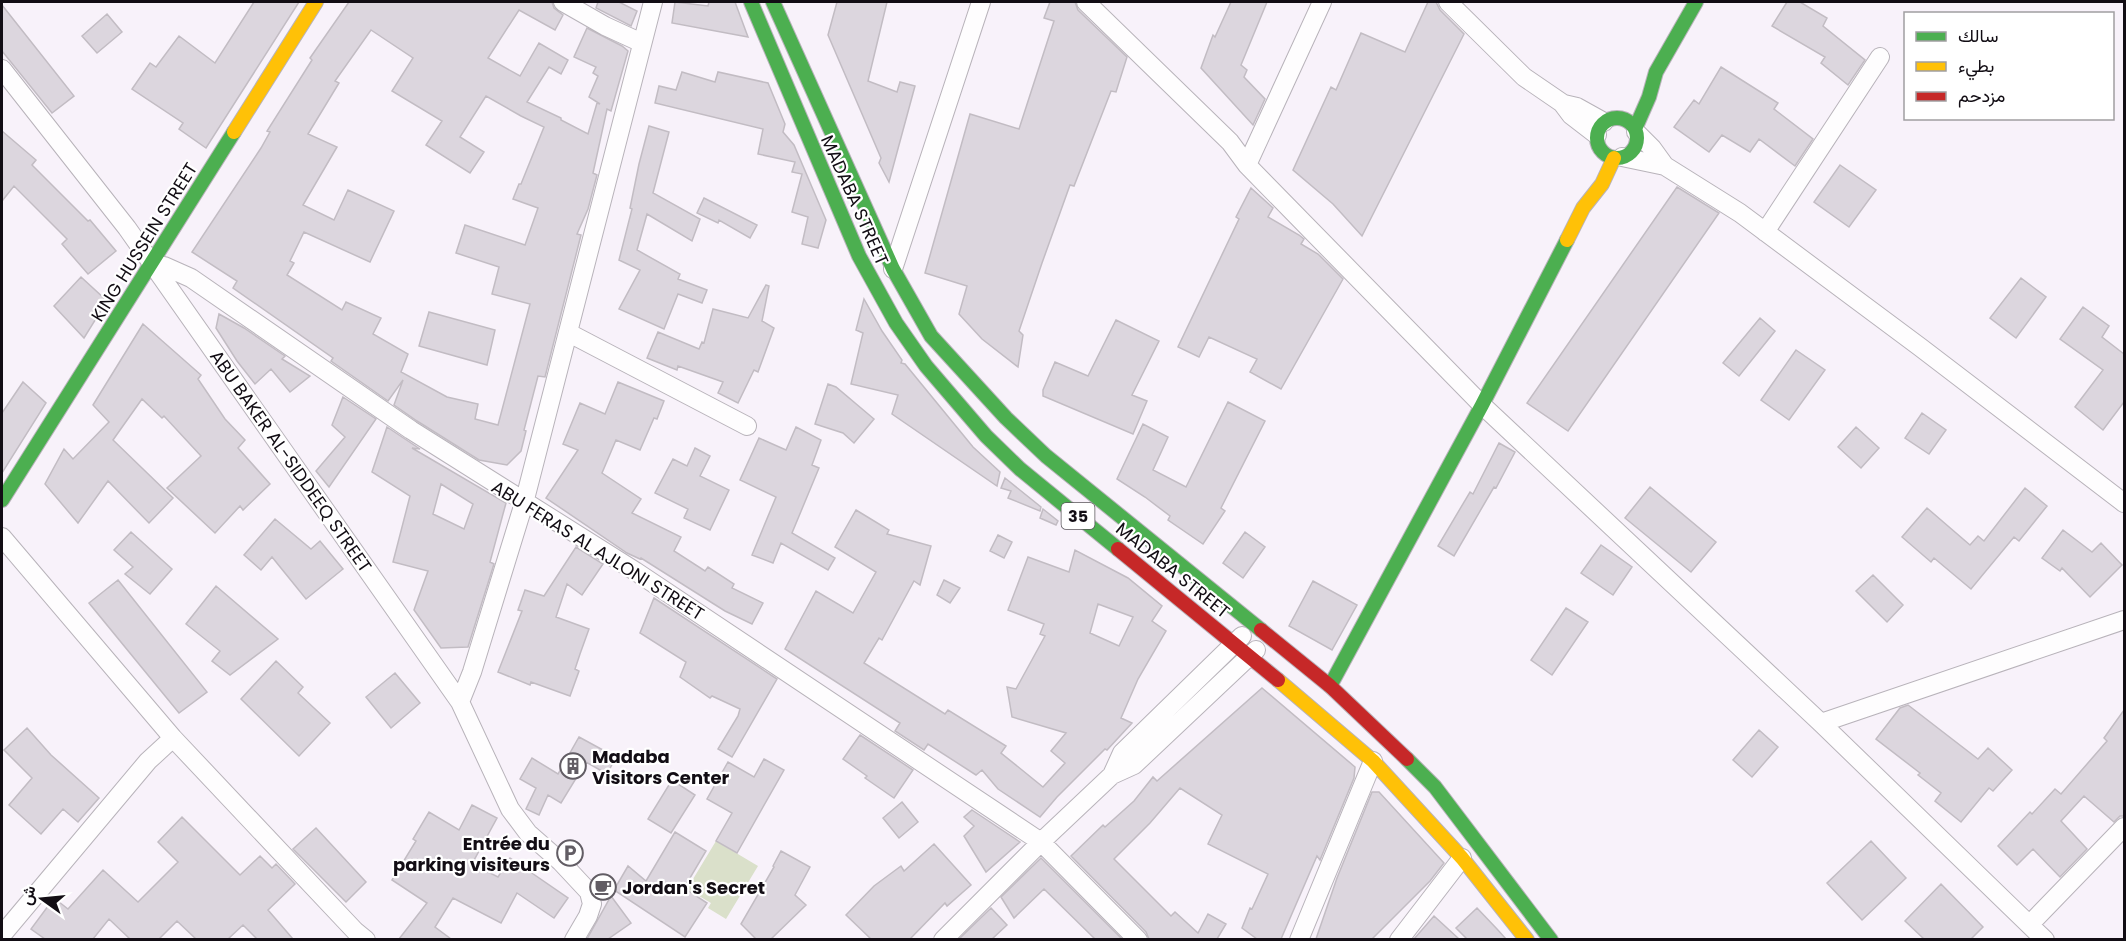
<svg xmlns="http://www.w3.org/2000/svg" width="2126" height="941" viewBox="0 0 2126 941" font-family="Poppins,Vazirmatn,sans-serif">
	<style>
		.green { fill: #dae0ca }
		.building { fill: #dcd6de; stroke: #c2bcc3; stroke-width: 1.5; fill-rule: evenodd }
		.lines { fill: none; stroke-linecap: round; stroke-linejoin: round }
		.street-casing { stroke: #b8b3ba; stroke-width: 20 }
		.fast-casing { stroke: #b8b3ba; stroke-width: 16 }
		.slow-casing { stroke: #b8b3ba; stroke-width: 16 }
		.jam-casing { stroke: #b8b3ba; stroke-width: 16 }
		.street { stroke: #fefdfe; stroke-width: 18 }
		.fast { stroke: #4caf50; stroke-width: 14 }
		.slow { stroke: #ffc107; stroke-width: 14 }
		.jam { stroke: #c62828; stroke-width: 14 }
		.labels { text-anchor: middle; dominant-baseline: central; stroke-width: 4.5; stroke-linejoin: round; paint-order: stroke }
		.shield { fill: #fff; stroke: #59565a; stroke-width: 1.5 }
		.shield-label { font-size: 16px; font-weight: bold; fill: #120d14 }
		.street-label { font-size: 18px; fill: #120d14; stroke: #fff }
		.poi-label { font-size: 18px; font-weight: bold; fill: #120d14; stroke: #fff; text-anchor: start }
	</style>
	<rect width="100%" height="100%" fill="#f8f2fa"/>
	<!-- green -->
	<path class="green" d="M716,841L758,866L726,919L708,908L711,903L687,889Z"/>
	<!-- building -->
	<path class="building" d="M254,2H299L206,148L179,129L183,123L132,89L150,63L156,67L179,36L215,63Z
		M349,2H552L554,8L563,15L555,30L519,10L488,58L520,76L539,43L568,60L561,74L549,67L527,102L561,118V120L588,134L597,103L600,104L589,97L598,76L593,73L596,67L574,57L587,28L622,46L628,51L611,111L607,109L593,173L597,175L588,209L577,234L581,235L545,377L538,376L524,430L526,431L521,451L507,465L479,460L417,421L394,405L403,380L388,401L331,361L333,358L233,288L237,281L192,252L261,148L270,132L267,131L312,60L310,58ZM371,30L413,58L392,91L442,121L426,145L470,173L484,152L460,137L486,96L521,116L544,127L521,184H519L513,199L538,208L525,245L465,225L456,253L499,267L492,294L530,304L498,425L475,419L478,404L447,397L401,372L408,354L373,334L381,318L346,302L342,310L287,275L294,263L290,261L304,232L370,262L394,211L348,190L334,220L303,205L337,147L308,134L339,83L335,81Z
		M598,2H619L637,11L631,26L596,8Z
		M675,2L708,6L709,2H735L748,37L672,23Z
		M837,2H887L868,81L897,92L900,82L915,86L889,182L879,163L881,158L828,35Z
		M1050,2H1075L1078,10L1127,57L1116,92L1111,91L1074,186L1070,185L1042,263L1019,331L1023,335L1018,367L982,339L959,314L967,286L925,273L970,114L1019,129L1054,21L1044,18Z
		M1231,2H1267L1241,65L1247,70L1244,77L1265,99L1253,125L1201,68L1213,35L1215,37Z
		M1428,2H1436L1440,10L1464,34L1362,236L1333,204L1293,170L1331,87L1336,90L1361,33L1405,52Z
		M1787,2H1800L1827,18L1823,26L1865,60L1848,85L1821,63L1825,57L1772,26Z
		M2,5L74,96L52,113L2,51Z
		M107,14L122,32L97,53L82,36Z
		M1721,67L1778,103L1774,109L1813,139L1795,166L1759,139L1750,152L1722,135L1709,152L1674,127L1694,100L1699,104Z
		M682,72L715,82L718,72L768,83L785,124L783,132L794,145L826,220L818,248L802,244L808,217L792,212L802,174L792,172L795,162L758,154L763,129L655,103L659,86L676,90Z
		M649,126L669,132L653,193L700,219L692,241L647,214L637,250L680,274L678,279L707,290L702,303L678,294L664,329L619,309L640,270L619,260L632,209L630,208L639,164Z
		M2,131L36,160L32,165L88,221L90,220L116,251L88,274L62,244L67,239L14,186L2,201Z
		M1840,165L1876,190L1849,227L1814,202Z
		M1677,187L1719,213L1568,431L1527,403Z
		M1251,188L1273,208L1268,217L1299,235L1304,239L1301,244L1318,254L1343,279L1281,389L1250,372L1257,359L1209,337L1199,357L1178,347L1239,219L1236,217Z
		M704,198L757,225L750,238L719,220L718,223L697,213Z
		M81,277L107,301L84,338L54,306Z
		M2021,278L2046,297L2016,338L1990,318Z
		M766,285L769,286L762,321L774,328L758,372L754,370L738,403L718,393L723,382L678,366L677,370L647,358L658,332L699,349L702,342L704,343L713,309L748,318Z
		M864,299L882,331L902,360L901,363L905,364L973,447L1000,472L997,486L892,414L898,395L851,384L863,333L856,330Z
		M2083,307L2109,326L2102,337L2124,354V402L2103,430L2075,407L2103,370L2060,339Z
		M429,312L495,330L487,365L419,346Z
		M219,314L244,328L285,356L282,359L310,376L290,392L271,369L255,384L237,361L216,328Z
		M1760,318L1775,331L1739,376L1723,363Z
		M1116,320L1159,341L1132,395L1147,401L1133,434L1043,396V390L1055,362L1088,376Z
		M143,324L201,375L198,379L225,419L245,440L238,448L270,484L243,510L240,506L215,533L167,488L201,456L164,416L162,418L142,399L113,440L173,498L149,523L108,481L78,523L45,484L64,449L73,459L109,422L93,405Z
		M1796,350L1825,370L1789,420L1761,400Z
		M23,382L46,403L2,473V413Z
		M618,382L664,401L657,419L654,418L640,450L616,440L602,473L641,499L632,513L681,537L674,551L705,571L708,567L734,584L732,588L763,603L752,624L725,611L641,558L640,559L627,553L546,498L578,450L563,444L580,403L605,414Z
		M828,384L836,387L874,419L854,443L843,433L815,424Z
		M343,397L376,419L329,487L316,471L345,437L332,425Z
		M1228,402L1265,421L1221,508L1225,511L1203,544L1168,520L1170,516L1145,497L1117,479L1143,424L1168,437L1153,470L1186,487Z
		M1922,413L1946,430L1929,454L1905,438Z
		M387,427L420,449L412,448L506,503L490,562L494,564L468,647L441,648L414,610L428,571L393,562L410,496L372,472ZM441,484L473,504L464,529L433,514Z
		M796,427L821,440L812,465L819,468L792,533L835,558L828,570L781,543L773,563L752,555L776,497L740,480L759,438L786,450Z
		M1856,427L1879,448L1861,468L1838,447Z
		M1499,443L1515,452L1496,488L1494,487L1454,556L1438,546L1470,492L1473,494Z
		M695,448L710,456L700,476L729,490L710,530L684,518L688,509L655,493L673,459L687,466Z
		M1005,478L1041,507L1040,511L1008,498L1011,491L1001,488Z
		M1650,487L1716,542L1691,572L1625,518Z
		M2025,488L2047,506L2019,541L2014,537L1971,589L1934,558L1931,562L1902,537L1927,508L1970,545L1978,536L1984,541Z
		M1043,509L1058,521L1056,525L1040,518Z
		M856,510L889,530L887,534L931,546L920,585L914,581L882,640L879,638L864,663L945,714L948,710L1006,746L1001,753L1043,787L1065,763L1051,751L1066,733L1012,717L1007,687L1016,689L1045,636L1040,634L1044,624L1008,610L1028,557L1069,572L1075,550L1128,578L1162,606L1152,621L1166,631L1138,679L1121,718L1132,723L1107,750L1105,749L1057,797L1040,817L998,789L982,770L976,775L928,744L924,750L895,731L900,723L785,649L816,591L853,613L876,572L835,547ZM1098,604L1133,617L1119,646L1090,633Z
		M275,519L311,549L320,541L343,569L306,599L272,557L261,570L244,555Z
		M2063,530L2092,552L2101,543L2122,565L2090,597L2062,568L2060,571L2042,558Z
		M131,532L172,569L150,594L125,574L133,567L114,550Z
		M1245,532L1265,547L1243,578L1223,563Z
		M998,535L1012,542L1004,558L990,551Z
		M1601,545L1632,567L1613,595L1581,573Z
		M576,547L603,564L582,595L567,584L556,617L589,629L580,654L575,669L579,671L570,696L531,682L530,685L498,672L522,611L518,610L525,590L544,596Z
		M1873,575L1903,605L1887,622L1856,591Z
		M118,580L207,692L179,713L89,603Z
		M944,580L960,588L950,603L937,595Z
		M1313,581L1357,605L1332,650L1289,626Z
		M216,586L278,639L230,675L212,661L220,651L186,624Z
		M654,598L777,679L732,757L718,749L738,716L740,709L712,696L710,698L680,677L686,662L640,633Z
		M1566,608L1588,622L1552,675L1531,660Z
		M276,661L303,687L298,693L330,723L299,756L241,699Z
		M395,673L420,703L391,728L366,697Z
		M1262,688L1355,767L1354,778L1320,860L1317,856L1281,939H1257L1242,928L1250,908L1252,909L1268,874L1208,844L1222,815L1180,788L1150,823L1114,859L1171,916L1175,912L1198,933L1208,914L1226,924L1217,939H1149L1146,932L1071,856L1103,825L1105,827L1134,801L1153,777L1157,781Z
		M1908,705L1978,759L1988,748L2012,770L1993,791L1989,788L1961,822L1935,801L1941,793L1918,775L1920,773L1876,739L1900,708Z
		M2124,710V816H2120L2114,822L2084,796L2061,821L2087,849L2060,877L2033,849L2017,865L1998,846L2030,812L2032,814L2055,789L2061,794L2107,741L2104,738Z
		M27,728L51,755L99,798L78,822L63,809L41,834L9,805L32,778L4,750Z
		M1759,730L1778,747L1752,777L1733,760Z
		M860,735L913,770L894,798L865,778L867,776L843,759Z
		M579,737L616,757L607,774L586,762L561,803L548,795L539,815L526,809L536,788L520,779L532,758L558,774Z
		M764,759L784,770L737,853L716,841L732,813L707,799L728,762L754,777Z
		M672,780L695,795L671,833L648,819Z
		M1372,792H1379L1444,863L1430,881L1372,939H1316L1337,878Z
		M902,802L918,822L899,838L883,818Z
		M472,805L497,818L472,864L498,877L510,858L568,898L554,918L517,893L501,923L453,898L435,927L451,939H399L427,903L392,880L416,841L413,839L429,812L459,830Z
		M972,810L1020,842L986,872L964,836L974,826L964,817Z
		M182,817L240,875L260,856L272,868L276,864L295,884L268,910L293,939H257L243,925L228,939H196L177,921L159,939H130L109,919L93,939H45L31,929L54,898L68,909L103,870L138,902L178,862L158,842Z
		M316,828L366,882L346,902L293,849Z
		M675,832L706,851L684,888L707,903L685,937L614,890L628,866L646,881Z
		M1871,841L1906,878L1862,920L1827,883Z
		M934,844L971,885L947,906L945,903L910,939H871L846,915L874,886L901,866L904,871Z
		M781,851L810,867L795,895L806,905L771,939H756L741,924L774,867L773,866Z
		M1041,858L1122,939H1095L1044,889L1014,918L1001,897Z
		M1941,884L1983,927L1971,939H1924L1905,921Z
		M611,896L631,923L608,939H587Z
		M991,908L1007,925L992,939H959Z
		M1477,908L1497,929L1506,939H1467L1456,928Z
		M1434,916L1459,939H1414Z"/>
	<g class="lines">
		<!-- street casing -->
		<g class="street-casing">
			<path id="street" d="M563,2L605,26L642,43
				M1086,2L1230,142L1247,165L1482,405L1821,723L2045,940
				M1448,2L1524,77L1562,103L1571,115L1597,135
				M2,69L127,228L460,702L510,809L528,833L561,862L589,892L592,904L588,916L574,940
				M1564,104L1577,107L1604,122
				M1636,132L1652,148L1665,166
				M1622,157L1665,166L1740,213L1920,347L2124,503
				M1247,165L1322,2
				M1765,232L1880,57
				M153,264L164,266L191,278L411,430L635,571L1041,842L1138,940
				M893,269L981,2
				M569,333L747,426
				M2,537L173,738L355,931L366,940
				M460,702L472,672L524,503L653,2
				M1821,723L2124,620
				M1112,775L1122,753L1242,636
				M2030,924L2124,827
				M2,935L148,761L173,738
				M943,940L1041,842L1112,775L1134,765L1256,650
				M1299,940L1373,761
				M1399,940L1462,858"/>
		</g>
		<!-- fast casing -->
		<g class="fast-casing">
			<path id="fast" d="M751,2L859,256L896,323L926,366L986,436L1020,469L1118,549
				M773,2L893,269L931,336L1006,418L1046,456L1261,630
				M1597 138a20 20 0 1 1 40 0a20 20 0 1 1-40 0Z
				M1635,129L1649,97L1656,72L1696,2
				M2,500L234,132
				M1330,686L1482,405L1567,240
				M1407,759L1435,787L1551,940"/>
		</g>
		<!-- slow casing -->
		<g class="slow-casing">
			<path id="slow" d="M234,132L316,2
				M1567,240L1583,208L1602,184L1614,158
				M1278,680L1373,761L1462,858L1527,940"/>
		</g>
		<!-- jam casing -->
		<g class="jam-casing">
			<path id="jam" d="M1118,549L1278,680
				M1261,630L1330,686L1407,759"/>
		</g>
		<!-- street -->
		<use href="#street" class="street"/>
		<!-- fast -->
		<use href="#fast" class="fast"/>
		<!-- slow -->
		<use href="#slow" class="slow"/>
		<!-- jam -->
		<use href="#jam" class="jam"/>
	</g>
	<!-- icons -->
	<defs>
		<g id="building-ring" transform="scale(1.35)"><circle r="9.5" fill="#fff" stroke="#625d64" stroke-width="1.5"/><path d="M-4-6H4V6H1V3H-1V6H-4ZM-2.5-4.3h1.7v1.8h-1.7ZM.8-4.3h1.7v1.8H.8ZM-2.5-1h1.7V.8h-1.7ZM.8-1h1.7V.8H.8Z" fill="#625d64"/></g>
		<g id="parking-ring" transform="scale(1.35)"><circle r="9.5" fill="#fff" stroke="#625d64" stroke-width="1.5"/><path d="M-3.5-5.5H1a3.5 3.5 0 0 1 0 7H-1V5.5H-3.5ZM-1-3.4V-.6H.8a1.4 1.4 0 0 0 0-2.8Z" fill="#625d64"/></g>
		<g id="cafe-ring" transform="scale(1.35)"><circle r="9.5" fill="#fff" stroke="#625d64" stroke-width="1.5"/><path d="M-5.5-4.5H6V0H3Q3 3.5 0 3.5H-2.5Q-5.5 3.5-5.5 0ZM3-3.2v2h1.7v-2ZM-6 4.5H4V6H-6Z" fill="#625d64"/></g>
	</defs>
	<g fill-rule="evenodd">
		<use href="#building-ring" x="573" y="766"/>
		<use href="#parking-ring" x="570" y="853"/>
		<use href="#cafe-ring" x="603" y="887"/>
	</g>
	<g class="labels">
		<!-- shield labels -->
		<rect class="shield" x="1061.5" y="503" width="33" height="26" rx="4.5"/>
		<g class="shield-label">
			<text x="1078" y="516">35</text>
		</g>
		<!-- street labels -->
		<g class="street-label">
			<text transform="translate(855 200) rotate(66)">MADABA STREET</text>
			<text transform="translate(144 242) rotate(-58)">KING HUSSEIN STREET</text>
			<text transform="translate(291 461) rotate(55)">ABU BAKER AL-SIDDEEQ STREET</text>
			<text transform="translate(598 550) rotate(32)">ABU FERAS AL AJLONI STREET</text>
			<text transform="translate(1173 570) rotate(39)">MADABA STREET</text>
		</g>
		<!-- poi labels -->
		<g class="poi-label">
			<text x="592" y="756">Madaba<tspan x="592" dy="21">Visitors Center</tspan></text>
			<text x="550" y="843" text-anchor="end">Entrée du<tspan x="550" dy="21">parking visiteurs</tspan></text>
			<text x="622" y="887">Jordan's Secret</text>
		</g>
	</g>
	<!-- border -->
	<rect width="2126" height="941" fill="none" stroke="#120d14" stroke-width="6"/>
	<!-- legend -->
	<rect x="1904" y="12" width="210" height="108" fill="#ffffff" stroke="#a09ea1" stroke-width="1.5"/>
	<rect x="1916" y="32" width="30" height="9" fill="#4caf50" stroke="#a09ea1" stroke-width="1.5"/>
	<text x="1958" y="42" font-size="18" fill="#120d14">سالك</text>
	<rect x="1916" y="62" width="30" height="9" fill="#ffc107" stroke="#a09ea1" stroke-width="1.5"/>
	<text x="1958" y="72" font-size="18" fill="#120d14">بطيء</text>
	<rect x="1916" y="92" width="30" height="9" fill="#c62828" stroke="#a09ea1" stroke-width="1.5"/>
	<text x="1958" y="102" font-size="18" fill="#120d14">مزدحم</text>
	<!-- north arrow -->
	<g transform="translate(42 899) rotate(285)" stroke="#ffffff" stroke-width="4.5" paint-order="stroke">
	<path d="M0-4.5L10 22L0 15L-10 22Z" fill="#120d14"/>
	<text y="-9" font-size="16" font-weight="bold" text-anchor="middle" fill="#120d14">ش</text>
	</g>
</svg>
